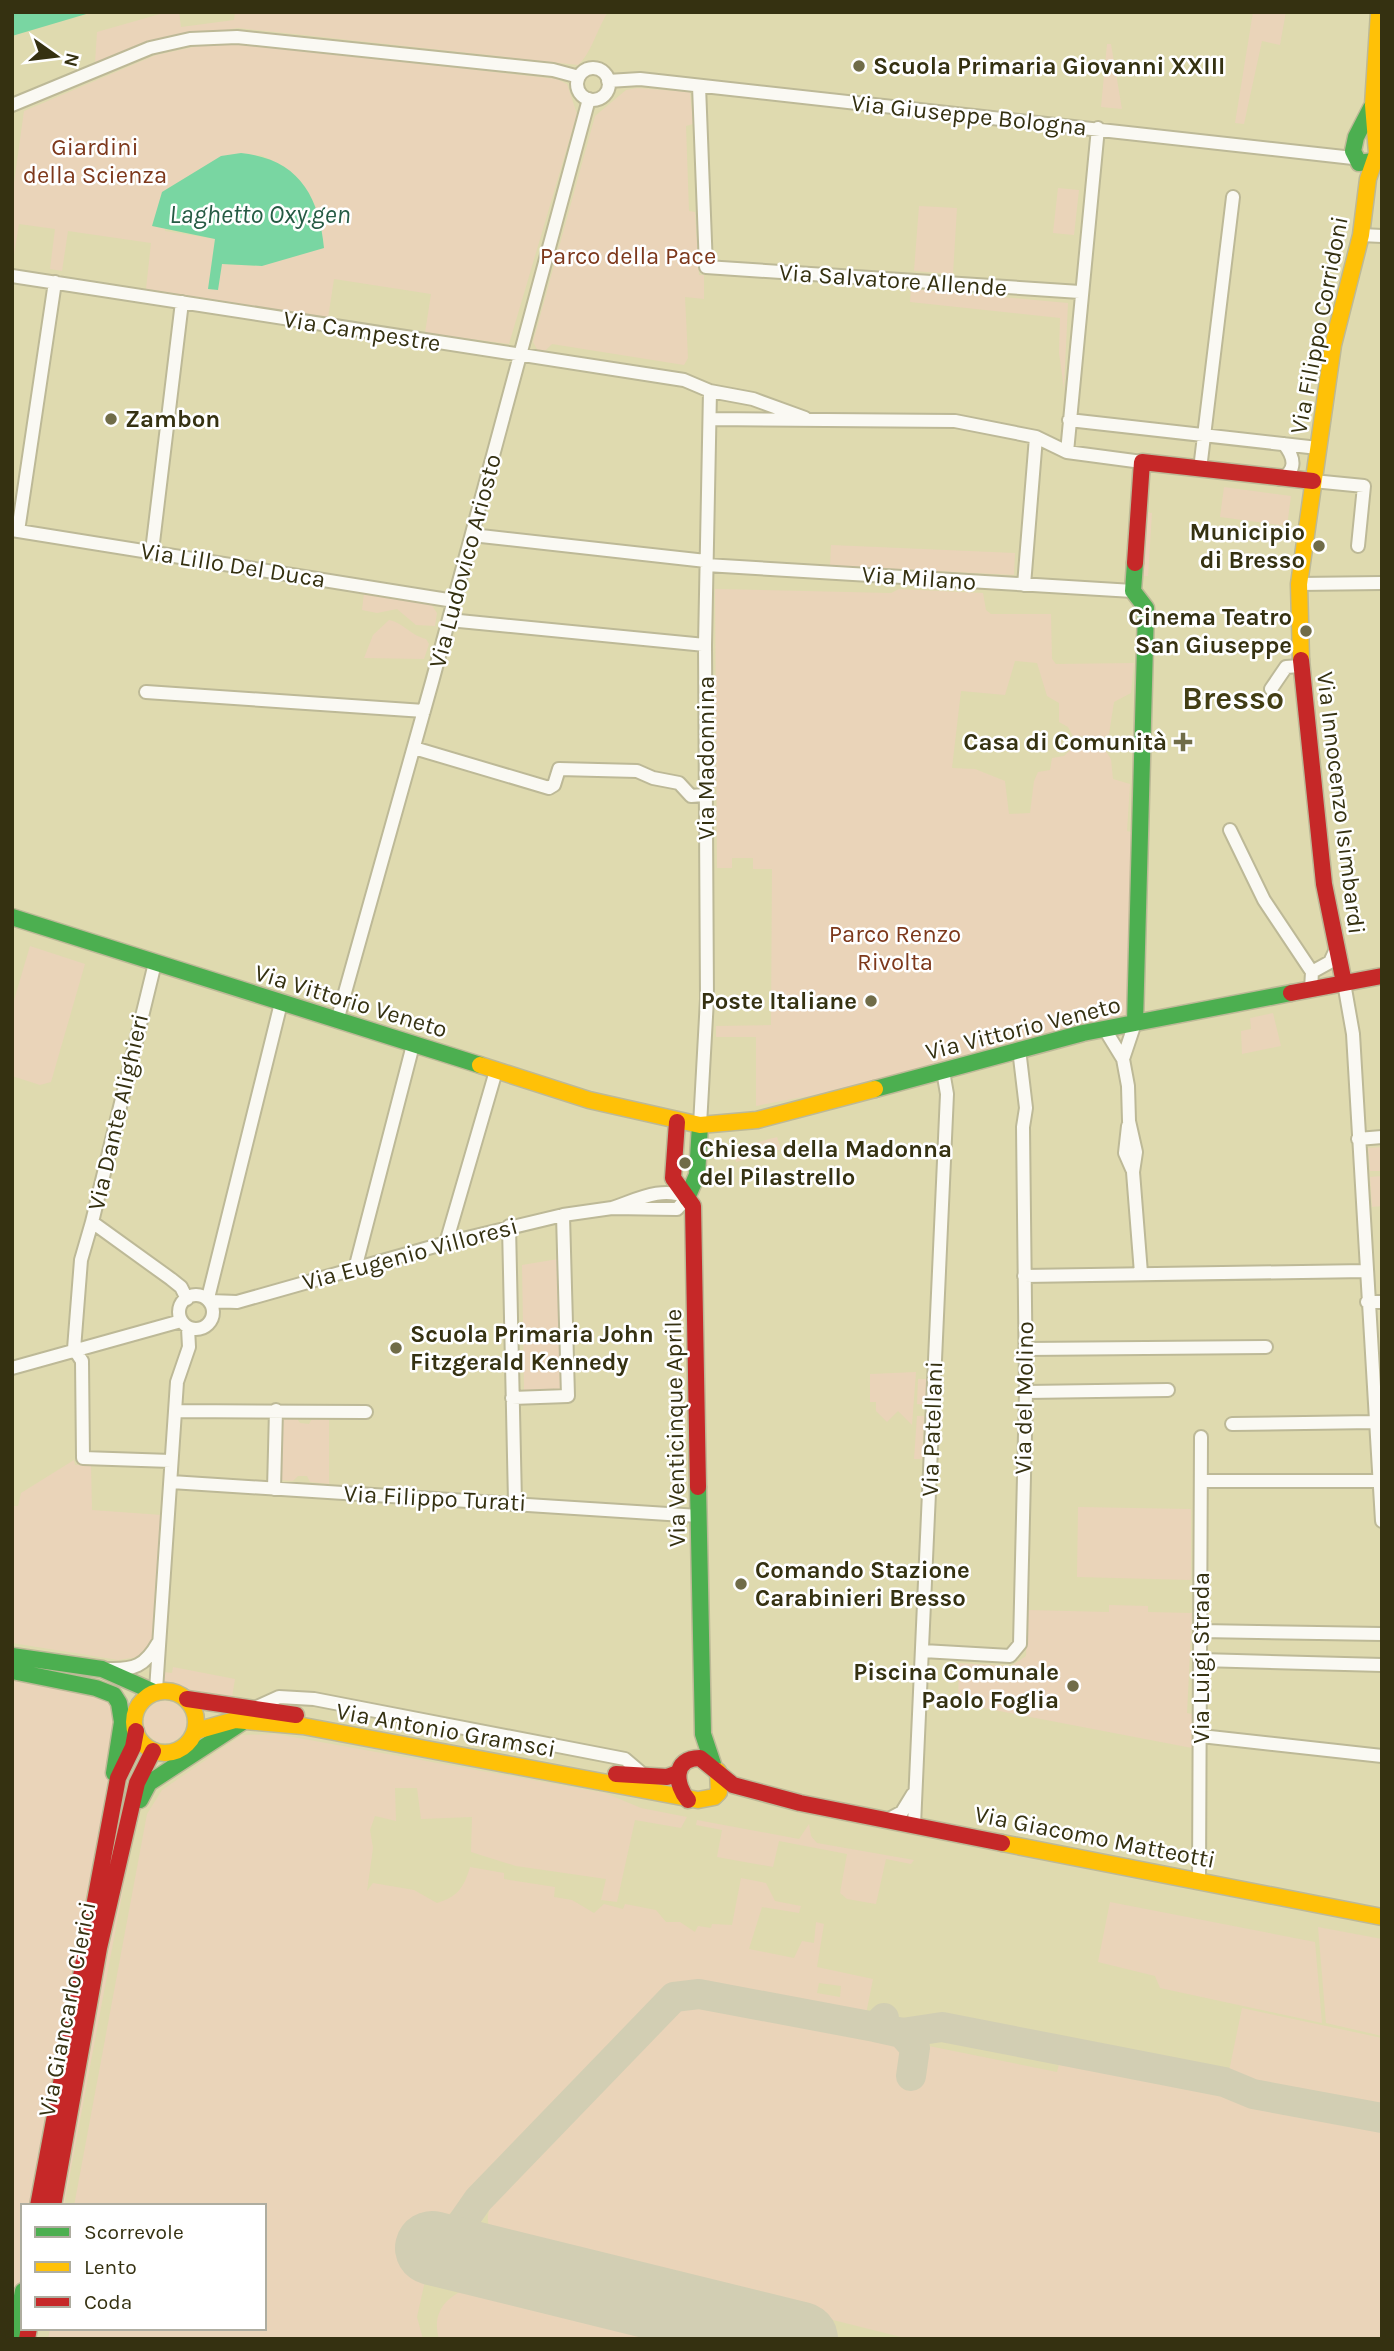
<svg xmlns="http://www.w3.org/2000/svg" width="1394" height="2351" viewBox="0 0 1394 2351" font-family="Karla,sans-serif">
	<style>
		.green { fill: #ead4b9; fill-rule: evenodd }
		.water { fill: #79d6a2 }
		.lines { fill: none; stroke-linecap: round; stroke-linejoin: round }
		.taxiway { stroke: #d2ceb3; stroke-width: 30 }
		.runway { stroke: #d2ceb3; stroke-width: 74 }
		.street-casing { stroke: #bdb997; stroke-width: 16 }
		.fast-casing { stroke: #bdb997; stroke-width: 19 }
		.slow-casing { stroke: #bdb997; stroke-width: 19 }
		.jam-casing { stroke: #bdb997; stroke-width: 19 }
		.street { stroke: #faf9f3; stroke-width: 12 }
		.fast { stroke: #4caf50; stroke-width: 16 }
		.slow { stroke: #ffc107; stroke-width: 16 }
		.jam { stroke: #c62828; stroke-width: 16 }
		.poi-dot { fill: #706c48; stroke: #fff; stroke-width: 2.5 }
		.labels { text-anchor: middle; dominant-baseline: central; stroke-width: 5; stroke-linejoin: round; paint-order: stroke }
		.poi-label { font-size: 24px; font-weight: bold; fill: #353111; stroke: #fff; text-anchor: start }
		.street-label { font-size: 24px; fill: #353111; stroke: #fff }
		.park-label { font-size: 24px; fill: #7d381b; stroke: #fff }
		.water-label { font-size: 26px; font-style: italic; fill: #265b44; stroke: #fff }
		.district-label { font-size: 32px; font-weight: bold; fill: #433e15; stroke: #fff }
	</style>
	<rect width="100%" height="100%" fill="#dfdaaf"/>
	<!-- green -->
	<path class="green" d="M167,12H179L181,27L234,20L235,12H608C597,29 591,54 578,65L238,28L160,40L95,63L97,32Z
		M1253,12H1286L1280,45L1262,41L1244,124L1235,123Z
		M243,44L557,79L567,84L577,114L509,344L425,333L431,294L334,279L328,318L146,289L151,243L68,231L62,271L50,269L55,229L19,224L12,267V197L24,111L156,55L198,46ZM261,155L281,165L300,180L262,266L222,264L215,239L165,231L162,192L207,165Z
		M1107,44H1111L1122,109L1101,107Z
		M637,88L690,92L693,124L686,126L689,211L695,212L699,275H704V299L685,297L688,358L684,365L552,344L545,351H538L533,342L595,116L626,90Z
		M1058,188L1079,190L1074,235L1053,233Z
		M919,206L957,208L953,274L914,271Z
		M911,289L1068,303L1064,389L1059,353L1060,318L910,302Z
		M1224,487L1291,496L1287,526L1220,517Z
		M1144,512L1152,513L1148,576H1140Z
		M831,545L1015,553L1014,575L830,566Z
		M715,589L891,593L899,589L983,593L986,610L991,614H1051L1052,659L1056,664L1134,663L1131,693L1114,702L1109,734L1104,737L1073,736L1068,727L1059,722V703L1047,696L1037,663L1015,661L1005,695L961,691L952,768L975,769L1005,781L1009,814L1030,813L1034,781L1038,772L1050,770L1052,758L1064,756L1073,747H1103L1111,759L1113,779L1130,784L1127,831L1131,832L1129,1014L819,1094L756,1106V1037H716V1026L771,1025L772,869H753V858H732V868H717Z
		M364,593L431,604L437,613L435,626L416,625L397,609L377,613L362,610Z
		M389,620C402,622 410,635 426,639L429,644L424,659L364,658L373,635Z
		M30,946L85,964L51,1082L40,1085L12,1076V1007Z
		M1273,1013L1281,1046L1242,1054L1241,1031L1251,1029L1250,1018Z
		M777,1137L781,1149L736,1162L733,1149Z
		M1382,1147V1171H1370L1368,1148Z
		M1382,1176V1206L1372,1207L1370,1177Z
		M558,1259L560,1390L524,1391L522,1265Z
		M916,1372L912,1425L898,1411L887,1422L876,1411V1402H870V1374Z
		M918,1379H927L925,1405L917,1404Z
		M314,1415L329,1416V1484L310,1482L307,1476H298L293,1481L280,1480L283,1416L296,1417L300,1423L309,1424Z
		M917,1416H924L922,1459H914Z
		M74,1460L75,1465L91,1464L92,1510L162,1515L155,1637L138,1657L118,1660L12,1643V1506H18L21,1493Z
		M1078,1507L1191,1509V1580L1077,1577Z
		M1109,1605L1148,1606V1612L1192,1613L1187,1713L1192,1714V1748L958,1703L959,1663L1011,1666L1026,1656L1028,1610L1109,1612Z
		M173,1667L235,1679L232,1697H198L164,1683V1672L172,1673Z
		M12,1677L89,1690L116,1707L117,1719L105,1827L34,2206H23V2268L12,2324Z
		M144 1722a21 21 0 1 1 42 0a21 21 0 1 1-42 0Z
		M276,1734L605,1793L641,1808L687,1817L681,1828L635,1820L617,1902L601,1900L606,1879L516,1866L471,1852L472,1817L421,1819L417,1788H395L396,1821L375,1816L370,1830L373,1848L367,1891L373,1883L414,1890L437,1903C457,1897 464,1888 470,1867L504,1873V1879L555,1887L554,1897L572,1900L594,1913L604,1904L623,1909L625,1904L656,1910L666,1922H680L695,1932L698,1926L711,1928L712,1924L732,1925L741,1878L766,1883L775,1901L801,1906L799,1913L762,1907L749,1949L794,1958L802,1941L814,1943L816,1922L824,1924L817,1967L873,1979L866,2014L694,1982H685L664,1991L437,2227L417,2317L423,2339H48L50,2328H264V2206H74L147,1814L162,1790L242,1735ZM819,1983L841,1986L840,1997L817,1993Z
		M697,1820L799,1839L809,1824L811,1836L817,1843L914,1860L911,1864L886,1859L876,1904L847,1899L840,1893L847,1854L779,1841L773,1867L717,1857L722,1830L696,1825Z
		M126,1862L128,1863L64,2206H54Z
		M1110,1902L1315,1942L1322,2023L1160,1988L1155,1976L1098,1962Z
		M1318,1927L1382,1939V2036L1326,2023Z
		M690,2005L918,2049L919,2044L1057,2072L1060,2060L1382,2124V2339H909L494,2235C485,2222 486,2213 495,2200L669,2018L681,2008Z
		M1242,2008L1382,2038V2112L1227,2081Z
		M477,2286L692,2339H439C430,2309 451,2292 477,2286Z"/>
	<!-- water -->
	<path class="water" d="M12,12H93L12,36Z
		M241,153C298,159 319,195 324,248L262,266L222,264L218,290L208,289L215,239L152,226L162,192L221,156Z"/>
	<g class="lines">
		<!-- taxiway -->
		<path class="taxiway" d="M875,2027L902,2033L942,2027L1224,2082L1253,2094L1382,2118
			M902,2033L915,2048L911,2076
			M453,2253L462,2223L478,2200L674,1997L699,1994L875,2027L884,2018"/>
		<!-- runway -->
		<path class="runway" d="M432,2248L801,2339"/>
		<!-- street casing -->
		<g class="street-casing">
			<path id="street" d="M577 84a16 16 0 1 1 32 0a16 16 0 1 1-32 0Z
				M608,81L640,79L1353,158
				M699,86L706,267L1080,292
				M12,105L150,48L190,39L237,37L553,70L579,77
				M1361,235L1382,236
				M12,276L684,380L710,391L753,399L805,418
				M711,419L955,421L1036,437L1067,452L1142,462
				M1069,420L1318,448
				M1067,452L1098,128
				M1200,469L1233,197
				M1280,479C1297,471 1295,458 1284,444
				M1313,481L1364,486L1358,546
				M12,530L454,601
				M18,531L55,282
				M472,535L706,561
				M152,551L182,302
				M706,565L1133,591
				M1299,584L1382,583
				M1024,585L1036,437
				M449,620L705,645
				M1271,689L1286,667L1300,666
				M146,692L424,711
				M414,748L549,788L554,785L559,769L637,771L653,778L679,783L691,796L704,795
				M1230,830L1264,900L1312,972L1311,989
				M155,963L92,1222L171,1279L181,1287L187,1299
				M1312,972L1330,962L1336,949
				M1344,983L1353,1034L1382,1521
				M337,1021L432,682L589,99
				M1104,1028L1123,1059L1128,1086L1129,1121L1136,1152L1133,1172L1141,1273
				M1123,1059L1135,1023
				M700,1125L707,999L705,645L710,391
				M1128,1126L1125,1153L1132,1169
				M1358,1139L1382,1137
				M509,1226L515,1502
				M446,1243L496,1071
				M355,1269L413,1045
				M1024,1276L1366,1271
				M179 1312a17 17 0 1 1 34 0a17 17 0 1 1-34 0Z
				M208,1298L281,1003
				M210,1301L237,1302L446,1243L563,1215L612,1208L677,1209L687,1198C664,1185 636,1200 612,1208
				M1367,1302H1382
				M74,1349L82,1361L83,1458L171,1461
				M74,1349L81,1260L92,1222
				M1025,1349L1266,1347
				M12,1368L181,1321
				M1026,1392L1168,1390
				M512,1398L568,1396L563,1215
				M176,1411L366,1412
				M1232,1424L1374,1422
				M1201,1481H1377
				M171,1482L699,1516
				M274,1489L276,1410
				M1201,1631L1382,1634
				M923,1651L1010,1656L1020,1644L1026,1392L1023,1127L1026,1108L1019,1049
				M1201,1660L1382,1665
				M108,1669C134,1670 145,1666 158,1643
				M156,1690L177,1382L189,1347L188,1328
				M257,1707L279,1697L314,1699L625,1759L645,1776
				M1201,1736L1382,1756
				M887,1820L902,1812L913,1794
				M914,1825L947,1094L943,1071
				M1199,1879L1201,1437"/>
		</g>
		<!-- fast casing -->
		<g class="fast-casing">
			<path id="fast" d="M1371,108L1356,137L1353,151L1359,163L1373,161
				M1135,563L1133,591L1146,608L1135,1023
				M12,917L480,1065
				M875,1089L1083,1033L1291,993
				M687,1198L697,1175L700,1125
				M698,1487L703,1734L713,1764
				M12,1656L102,1669L154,1692
				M12,1671L96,1688L114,1695L119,1703L122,1722L114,1773
				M140,1800L149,1783L244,1721
				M14,2339L23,2291"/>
		</g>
		<!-- slow casing -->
		<g class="slow-casing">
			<path id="slow" d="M1301,660L1299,584L1333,345L1361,235L1368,179L1377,153L1373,105L1379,12
				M480,1065L589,1100L700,1125L757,1120L875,1089
				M134 1722a31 31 0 1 1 62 0a31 31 0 1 1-62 0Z
				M196,1731L235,1720L303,1726L698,1800L714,1797L719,1792L718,1771
				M1002,1843L1382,1917"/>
		</g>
		<!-- jam casing -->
		<g class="jam-casing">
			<path id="jam" d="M1135,563L1142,462L1313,481
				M1301,660L1324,884L1344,983
				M1291,993L1382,976
				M677,1122L673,1178L693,1206L698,1487
				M187,1699L296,1715
				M616,1774L667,1777L678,1773
				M688,1800C675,1785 672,1758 700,1758L733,1785L800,1803L1002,1843
				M38,2206L118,1778L133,1747L136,1731
				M53,2206L99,1948L137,1783L153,1751
				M27,2339L29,2328"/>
		</g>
		<!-- street -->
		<use href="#street" class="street"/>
		<!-- fast -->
		<use href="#fast" class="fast"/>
		<!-- slow -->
		<use href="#slow" class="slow"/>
		<!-- jam -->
		<use href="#jam" class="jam"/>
	</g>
	<!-- markers -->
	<g class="poi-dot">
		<circle cx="859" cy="66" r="7"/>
		<circle cx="111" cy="419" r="7"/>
		<circle cx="1319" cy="546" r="7"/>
		<circle cx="1306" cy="631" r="7"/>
		<path d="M1179.5 731.5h7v7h7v7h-7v7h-7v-7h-7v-7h7z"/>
		<circle cx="871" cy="1001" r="7"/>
		<circle cx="685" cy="1163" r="7"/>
		<circle cx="396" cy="1348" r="7"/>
		<circle cx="741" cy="1584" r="7"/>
		<circle cx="1073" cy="1686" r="7"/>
	</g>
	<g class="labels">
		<!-- poi labels -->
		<g class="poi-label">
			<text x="873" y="66">Scuola Primaria Giovanni XXIII</text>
			<text x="125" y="419">Zambon</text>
			<text x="1305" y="532" text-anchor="end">Municipio<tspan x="1305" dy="28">di Bresso</tspan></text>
			<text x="1292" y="617" text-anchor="end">Cinema Teatro<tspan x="1292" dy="28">San Giuseppe</tspan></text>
			<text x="1167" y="742" text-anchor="end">Casa di Comunità</text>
			<text x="857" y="1001" text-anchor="end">Poste Italiane</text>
			<text x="699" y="1149">Chiesa della Madonna<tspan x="699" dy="28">del Pilastrello</tspan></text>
			<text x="410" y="1334">Scuola Primaria John<tspan x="410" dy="28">Fitzgerald Kennedy</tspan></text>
			<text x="755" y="1570">Comando Stazione<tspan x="755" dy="28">Carabinieri Bresso</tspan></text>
			<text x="1059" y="1672" text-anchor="end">Piscina Comunale<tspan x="1059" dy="28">Paolo Foglia</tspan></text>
		</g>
		<!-- street labels -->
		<g class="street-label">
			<text transform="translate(969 115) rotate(6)">Via Giuseppe Bologna</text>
			<text transform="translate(893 280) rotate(4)">Via Salvatore Allende</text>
			<text transform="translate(1319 325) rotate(-79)">Via Filippo Corridoni</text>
			<text transform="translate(362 331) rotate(9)">Via Campestre</text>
			<text transform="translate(465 561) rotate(-75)">Via Ludovico Ariosto</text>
			<text transform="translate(233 565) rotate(9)">Via Lillo Del Duca</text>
			<text transform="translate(919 578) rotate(4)">Via Milano</text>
			<text transform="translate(706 758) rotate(-90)">Via Madonnina</text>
			<text transform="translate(1341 803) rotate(83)">Via Innocenzo Isimbardi</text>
			<text transform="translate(351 1001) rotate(17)">Via Vittorio Veneto</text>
			<text transform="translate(1023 1028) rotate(-14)">Via Vittorio Veneto</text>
			<text transform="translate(118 1112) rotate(-77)">Via Dante Alighieri</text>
			<text transform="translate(410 1254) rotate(-15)">Via Eugenio Villoresi</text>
			<text transform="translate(1024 1398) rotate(-89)">Via del Molino</text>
			<text transform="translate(675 1428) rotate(-91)">Via Venticinque Aprile</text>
			<text transform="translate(932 1429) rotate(-88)">Via Patellani</text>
			<text transform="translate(435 1498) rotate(3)">Via Filippo Turati</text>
			<text transform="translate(1201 1658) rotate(-90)">Via Luigi Strada</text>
			<text transform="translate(446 1730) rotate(10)">Via Antonio Gramsci</text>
			<text transform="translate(1095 1837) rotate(11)">Via Giacomo Matteotti</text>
			<text transform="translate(67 2009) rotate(-79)">Via Giancarlo Clerici</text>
		</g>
		<!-- park labels -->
		<g class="park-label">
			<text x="95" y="147">Giardini<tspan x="95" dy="28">della Scienza</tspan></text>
			<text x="628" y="256">Parco della Pace</text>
			<text x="895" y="934">Parco Renzo<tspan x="895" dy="28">Rivolta</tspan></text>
		</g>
		<!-- water labels -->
		<g class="water-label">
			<text x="260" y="214">Laghetto Oxy.gen</text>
		</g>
		<!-- district labels -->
		<g class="district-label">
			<text x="1233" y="698">Bresso</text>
		</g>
	</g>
	<!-- border -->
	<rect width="1394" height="2351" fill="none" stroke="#353111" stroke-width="28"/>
	<!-- legend -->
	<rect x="21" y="2204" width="245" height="126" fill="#ffffff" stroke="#aeada0" stroke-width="2"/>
	<rect x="35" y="2227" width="35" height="10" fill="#4caf50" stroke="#aeada0" stroke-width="2"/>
	<text x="84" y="2239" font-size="21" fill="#353111">Scorrevole</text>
	<rect x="35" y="2262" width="35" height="10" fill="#ffc107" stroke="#aeada0" stroke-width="2"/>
	<text x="84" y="2274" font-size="21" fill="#353111">Lento</text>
	<rect x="35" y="2297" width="35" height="10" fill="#c62828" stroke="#aeada0" stroke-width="2"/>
	<text x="84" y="2309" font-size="21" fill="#353111">Coda</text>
	<!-- north arrow -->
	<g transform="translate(56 56) rotate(104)" stroke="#ffffff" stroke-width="5" paint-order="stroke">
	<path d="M0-5L12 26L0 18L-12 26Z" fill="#353111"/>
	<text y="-10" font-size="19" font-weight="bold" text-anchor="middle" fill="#353111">N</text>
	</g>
</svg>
